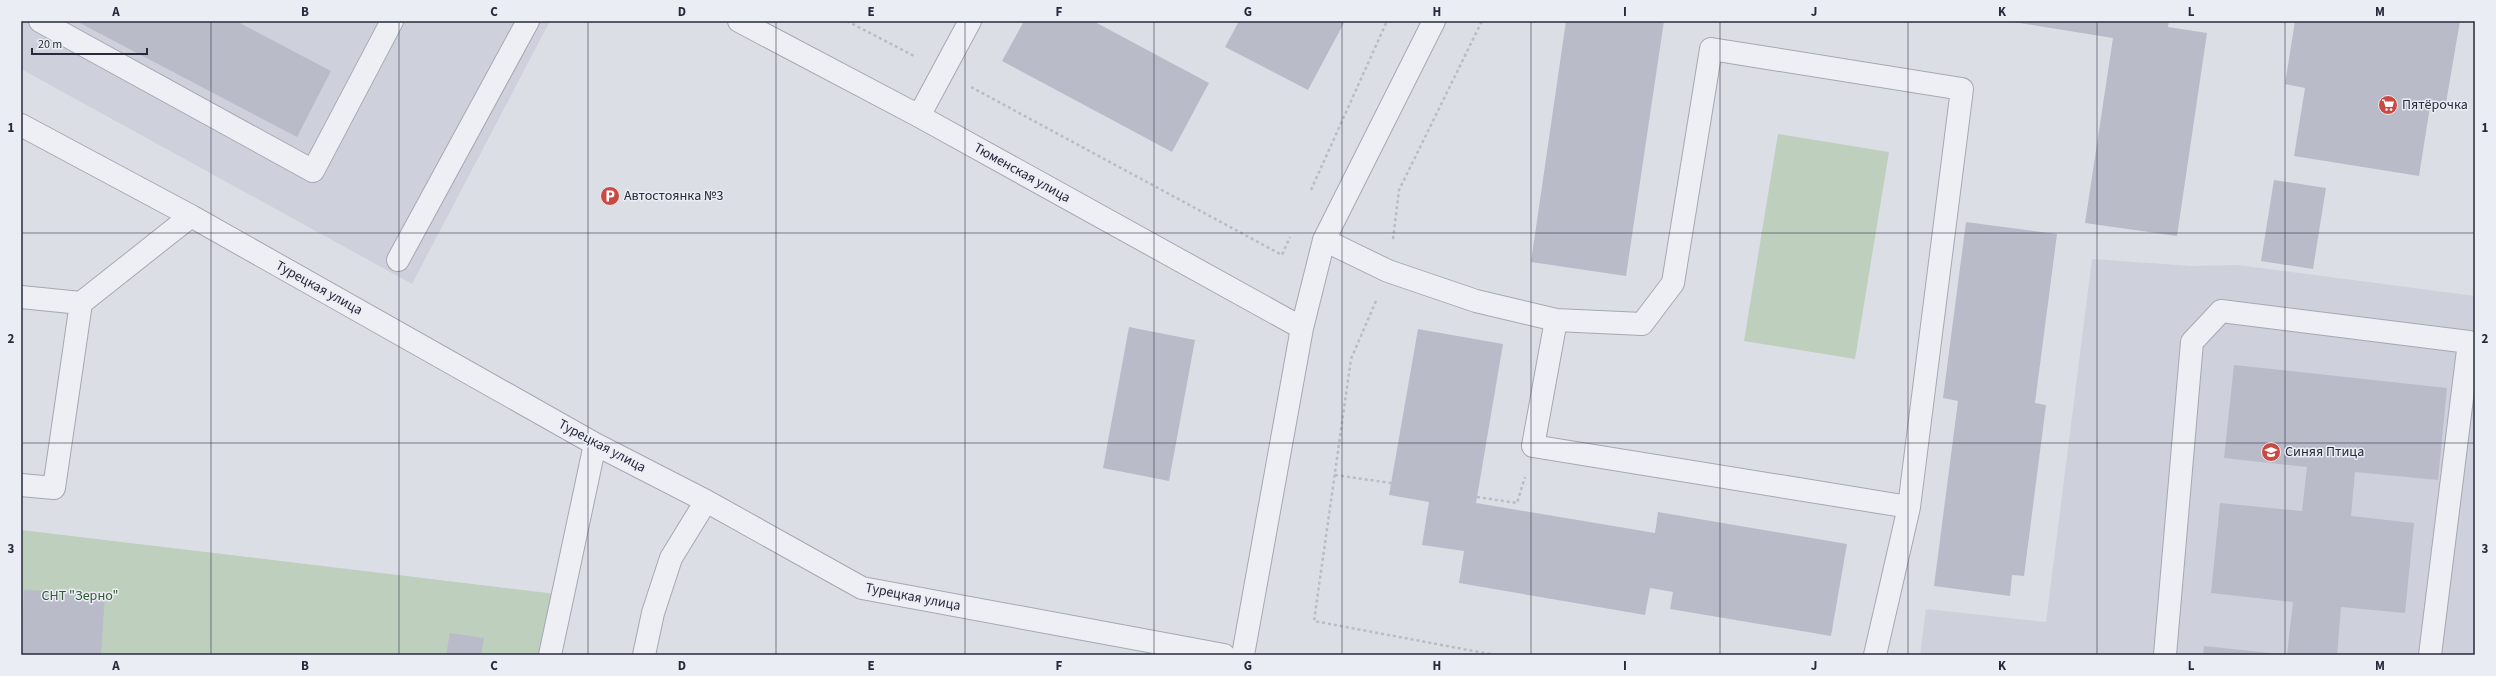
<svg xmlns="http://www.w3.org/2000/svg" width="2496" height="676" viewBox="0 0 2496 676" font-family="'Source Sans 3',sans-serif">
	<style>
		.built { fill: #ced0db }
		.green { fill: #becfbd }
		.building { fill: #b9bcc8 }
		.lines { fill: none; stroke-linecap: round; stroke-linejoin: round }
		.minor-casing { stroke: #a5a8b3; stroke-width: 24 }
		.path { stroke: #babcc4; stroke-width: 2.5; stroke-dasharray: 3 3; stroke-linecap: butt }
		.minor { stroke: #eeeff4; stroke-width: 22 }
		.grid { fill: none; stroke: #262a3b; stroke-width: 1; stroke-opacity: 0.55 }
		.labels { text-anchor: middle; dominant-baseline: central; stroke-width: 3; stroke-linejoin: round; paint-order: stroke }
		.poi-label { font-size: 14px; fill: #262a3b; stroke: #ebedf4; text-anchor: start }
		.street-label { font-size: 14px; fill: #262a3b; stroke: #ebedf4 }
		.park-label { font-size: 14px; fill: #345734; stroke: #ebedf4 }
		.neatline { fill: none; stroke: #262a3b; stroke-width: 1.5 }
		.grid-label { font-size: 13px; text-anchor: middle; font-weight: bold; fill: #262a3b }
	</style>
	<rect width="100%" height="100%" fill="#dcdee6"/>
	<!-- built -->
	<path class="built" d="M21,21H550L412,284L21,69Z
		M2092,259L2191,266L2238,265L2475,296V655H1920L1926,609L2046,622Z"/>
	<!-- green -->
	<path class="green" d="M1778,134L1889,152L1855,359L1744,341Z
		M21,530L556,594L539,655H21Z"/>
	<!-- building -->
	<path class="building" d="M76,21H236L331,71L297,137Z
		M1024,21H1093L1209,83L1172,152L1002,61Z
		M1239,21H1345L1308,90L1225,47Z
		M1566,21H1664L1626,276L1531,262Z
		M2007,21H2169L2168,27L2207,33L2177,236L2085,223L2113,38Z
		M2295,21H2460L2446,103L2431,100L2419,176L2294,156L2305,88L2285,84Z
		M2274,180L2326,188L2313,269L2261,261Z
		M1966,222L2057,234L2035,403L2046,405L2024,576L2012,575L2010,596L1934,586L1958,401L1943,398Z
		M1129,327L1195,340L1169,481L1103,468Z
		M1418,329L1503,344L1476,503L1655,533L1658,512L1847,544L1831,636L1670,609L1673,592L1650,588L1645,615L1459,583L1464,551L1422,545L1429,502L1389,495Z
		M2234,365L2447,388L2438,480L2355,472L2351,516L2414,523L2405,613L2341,607L2337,655H2287L2293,602L2211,593L2220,503L2302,511L2307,467L2224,458Z
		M24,590L105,594L101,655H21Z
		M450,633L484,638L481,655H446Z
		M2204,646L2279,654V655H2203Z"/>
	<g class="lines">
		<!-- minor casing -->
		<g class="minor-casing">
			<path id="minor" d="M40,21L313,171L392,21
				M739,21L919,116L1302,328
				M919,116L970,21
				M21,125L191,216L595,444L706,501L862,588L1224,655
				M1324,240L1388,271L1476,301L1556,320L1642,324L1673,283L1711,49L1962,89L1909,507L1875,655
				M398,260L528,21
				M21,297L81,303
				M1556,320L1533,446L1909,507
				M21,485L54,488L81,303L191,216
				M550,655L595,444
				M644,655L653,613L671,558L706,501
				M1243,655L1302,328L1324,240L1434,21
				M2165,655L2192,342L2221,311L2469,342L2430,655"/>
		</g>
		<!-- path -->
		<path class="path" d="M847,21L916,57
			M971,87L1282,255L1290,237
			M1311,190L1387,21
			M1393,239L1399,190L1482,21
			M1376,301L1351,359L1314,621L1495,655
			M1335,475L1391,483
			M1477,497L1517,503L1525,477"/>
		<!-- minor -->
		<use href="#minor" class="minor"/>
	</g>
	<!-- grid -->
	<path class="grid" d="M211,21V655M399,21V655M588,21V655M776,21V655M965,21V655M1154,21V655M1342,21V655M1531,21V655M1720,21V655M1908,21V655M2097,21V655M2285,21V655M21,233H2475M21,443H2475"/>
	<!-- icons -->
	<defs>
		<g id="supermarket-disc" transform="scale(1)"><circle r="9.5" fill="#ca4942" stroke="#ebedf4"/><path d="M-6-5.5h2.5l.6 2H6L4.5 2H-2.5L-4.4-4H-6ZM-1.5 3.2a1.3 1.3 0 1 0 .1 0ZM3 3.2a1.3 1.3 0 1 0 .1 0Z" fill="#fff"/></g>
		<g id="parking-disc" transform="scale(1)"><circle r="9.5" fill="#ca4942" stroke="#ebedf4"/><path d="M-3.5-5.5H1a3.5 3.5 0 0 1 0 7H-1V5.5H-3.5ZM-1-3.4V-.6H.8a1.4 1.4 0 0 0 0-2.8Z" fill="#fff"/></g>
		<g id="school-disc" transform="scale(1)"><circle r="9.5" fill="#ca4942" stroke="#ebedf4"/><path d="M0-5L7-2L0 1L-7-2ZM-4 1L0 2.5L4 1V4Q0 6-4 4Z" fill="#fff"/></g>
	</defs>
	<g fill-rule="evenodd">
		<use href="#supermarket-disc" x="2388" y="105"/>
		<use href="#parking-disc" x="610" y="196"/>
		<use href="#school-disc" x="2271" y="452"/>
	</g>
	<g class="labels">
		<!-- poi labels -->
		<g class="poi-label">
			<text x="2402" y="105">Пятёрочка</text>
			<text x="624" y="196">Автостоянка №3</text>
			<text x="2285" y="452">Синяя Птица</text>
		</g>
		<!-- street labels -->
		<g class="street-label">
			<text transform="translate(1022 173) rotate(29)">Тюменская улица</text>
			<text transform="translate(319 288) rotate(29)">Турецкая улица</text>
			<text transform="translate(602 446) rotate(28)">Турецкая улица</text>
			<text transform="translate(913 597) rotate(11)">Турецкая улица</text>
		</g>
		<!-- park labels -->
		<g class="park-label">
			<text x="80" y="596">СНТ "Зерно"</text>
		</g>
	</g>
	<!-- border -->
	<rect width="2496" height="676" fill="none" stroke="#ebedf4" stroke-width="44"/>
	<!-- scale -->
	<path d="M32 48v6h115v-6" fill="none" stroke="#262a3b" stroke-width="2"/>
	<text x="38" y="48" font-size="12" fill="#262a3b" stroke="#ebedf4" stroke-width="3" paint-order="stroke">20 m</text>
	<rect x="22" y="22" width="2452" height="632" class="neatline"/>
	<g class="grid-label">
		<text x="116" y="16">A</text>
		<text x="305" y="16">B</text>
		<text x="494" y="16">C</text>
		<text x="682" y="16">D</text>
		<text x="871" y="16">E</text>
		<text x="1059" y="16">F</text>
		<text x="1248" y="16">G</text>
		<text x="1437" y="16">H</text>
		<text x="1625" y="16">I</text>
		<text x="1814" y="16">J</text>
		<text x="2002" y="16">K</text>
		<text x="2191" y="16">L</text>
		<text x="2380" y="16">M</text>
		<text x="11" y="132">1</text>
		<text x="2485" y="132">1</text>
		<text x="11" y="343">2</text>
		<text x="2485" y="343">2</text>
		<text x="11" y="553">3</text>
		<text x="2485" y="553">3</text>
		<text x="116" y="670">A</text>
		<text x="305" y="670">B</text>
		<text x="494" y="670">C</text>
		<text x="682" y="670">D</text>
		<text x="871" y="670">E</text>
		<text x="1059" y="670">F</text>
		<text x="1248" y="670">G</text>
		<text x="1437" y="670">H</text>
		<text x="1625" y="670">I</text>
		<text x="1814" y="670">J</text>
		<text x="2002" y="670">K</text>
		<text x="2191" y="670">L</text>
		<text x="2380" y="670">M</text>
	</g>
</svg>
